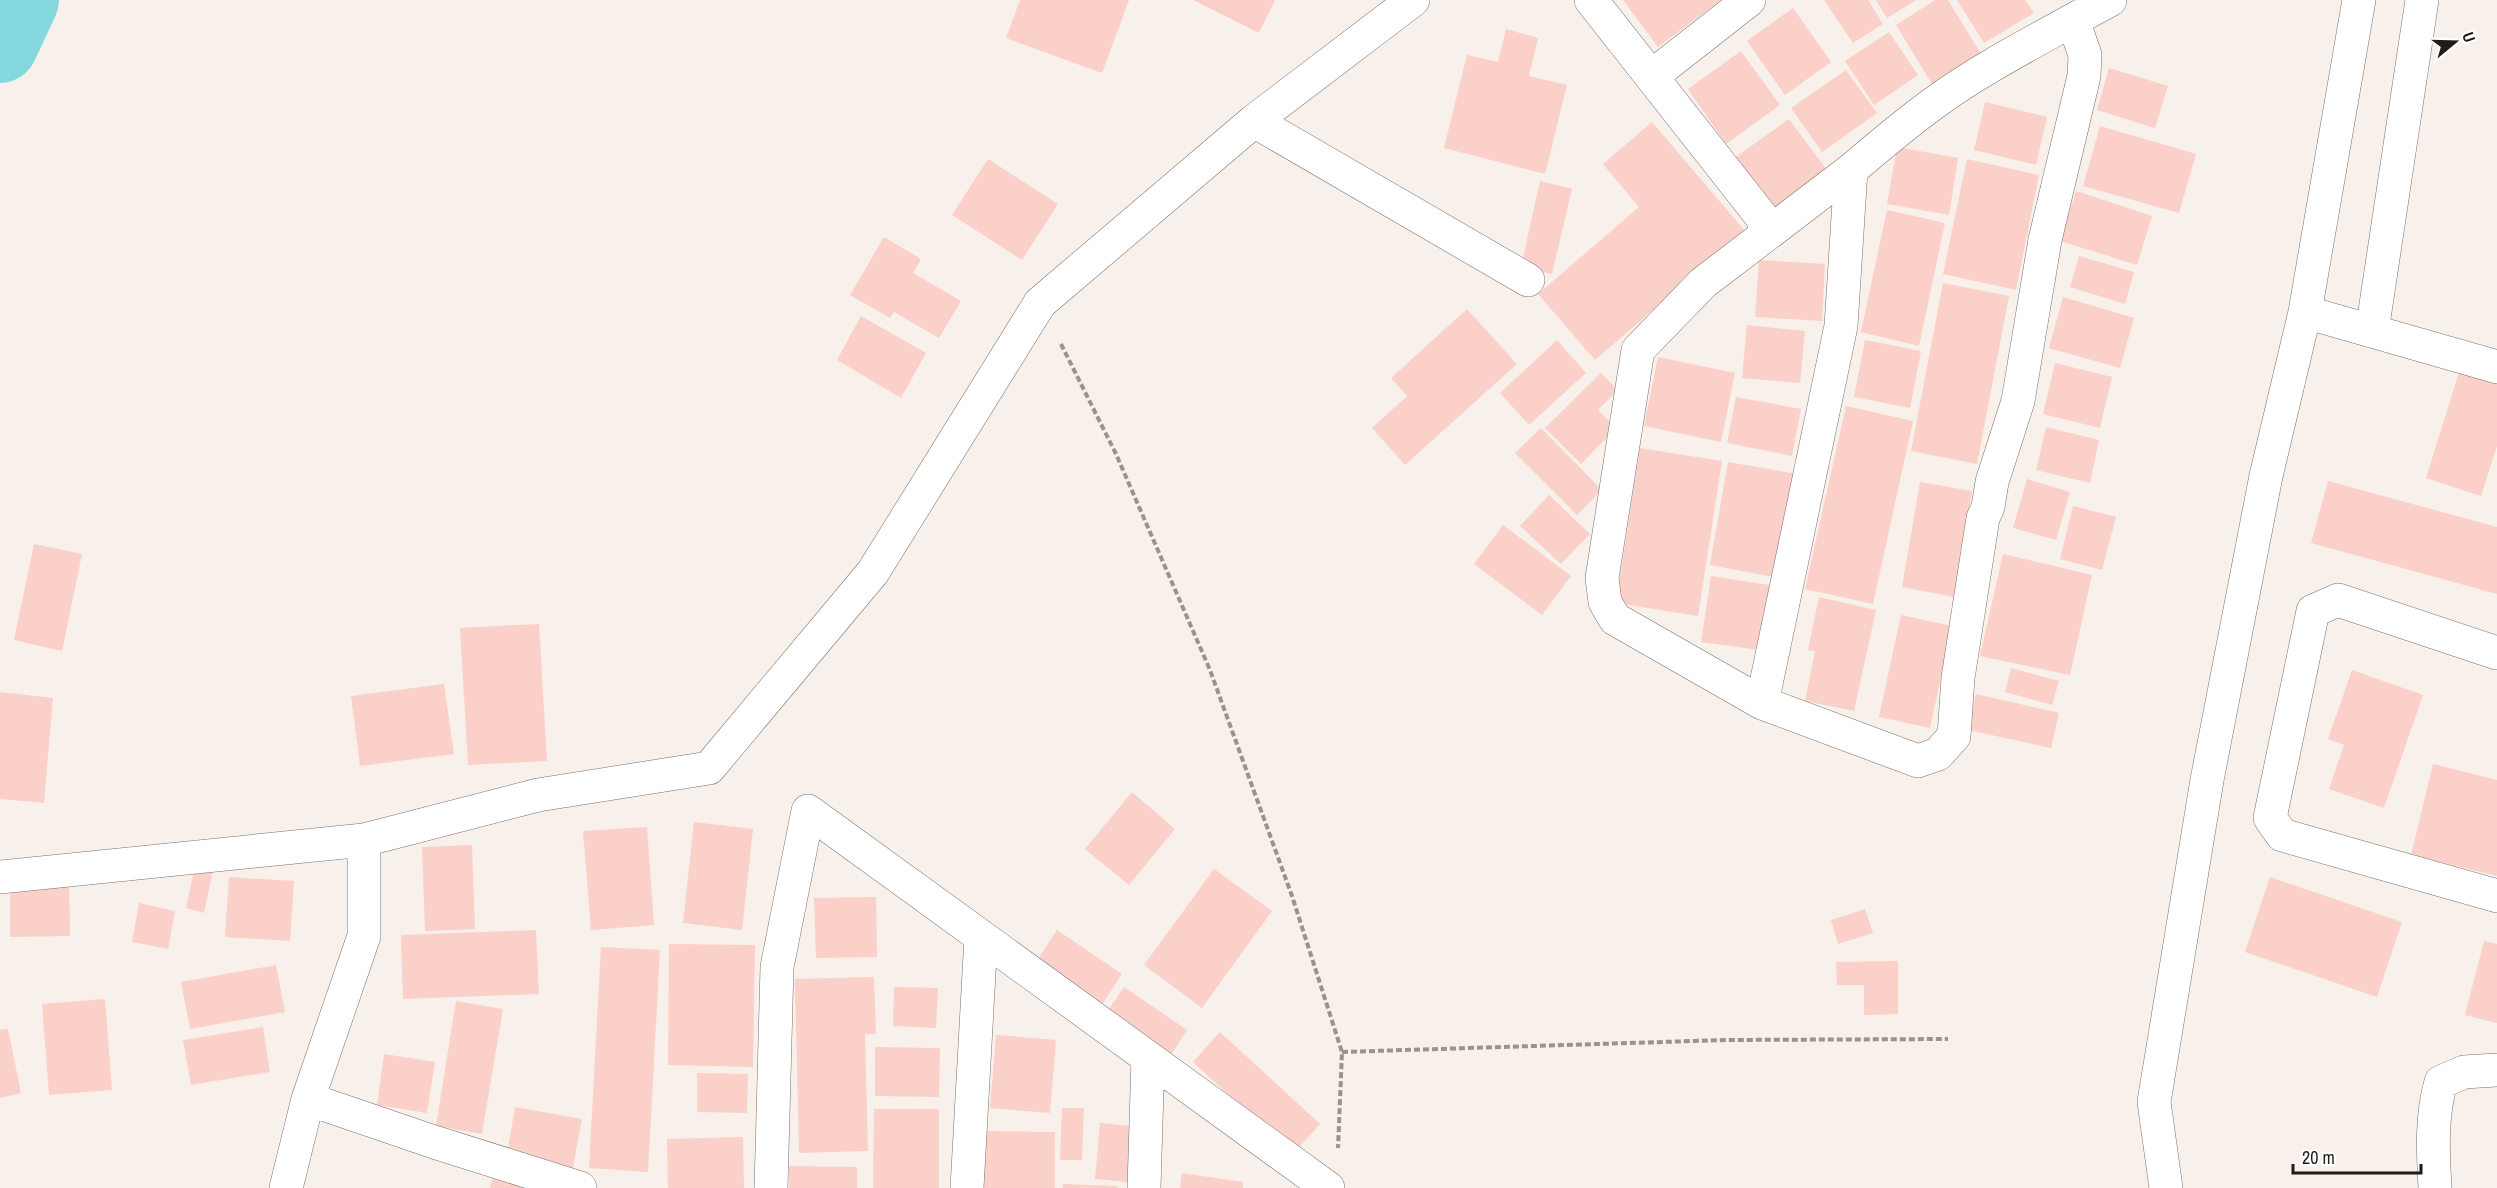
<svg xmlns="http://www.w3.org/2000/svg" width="2497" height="1188" viewBox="0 0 2497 1188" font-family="'Archivo Narrow',sans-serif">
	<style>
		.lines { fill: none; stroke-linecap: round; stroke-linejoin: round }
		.river { stroke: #86d8df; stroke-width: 76 }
		.building { fill: #fad0c9 }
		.minor-casing { stroke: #78716d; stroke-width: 34 }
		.path { stroke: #98938f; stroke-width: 4; stroke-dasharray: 6 3; stroke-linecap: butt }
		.minor { stroke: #fff; stroke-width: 33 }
	</style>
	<rect width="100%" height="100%" fill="#f8f0eb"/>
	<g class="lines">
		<!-- river -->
		<path class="river" d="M0,45L21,0"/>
	</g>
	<!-- building -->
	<path class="building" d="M1020,0H1129L1102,73L1006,38Z
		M1193,0H1275L1259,33Z
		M1623,0H1721L1658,47Z
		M1824,0H1868L1883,24L1853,43Z
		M1876,0H1916L1887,18Z
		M1935,0H1948L1981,54L1932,84L1896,25Z
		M1957,0H2025L2034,13L1984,43Z
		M1793,8L1831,62L1785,95L1747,41Z
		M1506,29L1538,38L1529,76L1567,85L1545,174L1444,148L1467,55L1498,62Z
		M1889,32L1918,75L1874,105L1845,61Z
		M1741,51L1780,105L1726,144L1688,89Z
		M2109,68L2168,86L2155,128L2097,110Z
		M1846,70L1877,113L1822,152L1791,108Z
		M1985,102L2047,117L2036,165L1974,150Z
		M1789,119L1827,170L1769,211L1733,159Z
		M1652,122L1745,231L1595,360L1538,294L1639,207L1603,164Z
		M2100,126L2196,154L2179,213L2083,186Z
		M1897,147L1958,158L1949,215L1887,204Z
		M988,159L1058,204L1022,260L952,215Z
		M1967,159L2039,175L2016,290L1943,274Z
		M1540,181L1572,189L1552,274L1521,267Z
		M2076,191L2152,216L2137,265L2060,241Z
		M1887,210L1945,223L1919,346L1861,332Z
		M884,237L921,259L913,273L961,301L939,338L894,312L890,318L850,295Z
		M2079,256L2134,272L2125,304L2070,287Z
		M1759,260L1825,264L1822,321L1755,317Z
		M1943,283L2009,296L1977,464L1911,451Z
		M2063,297L2134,318L2120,368L2049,348Z
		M1467,309L1517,364L1405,465L1372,428L1407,396L1391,378Z
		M861,316L926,353L901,398L837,360Z
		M1747,325L1805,331L1800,383L1742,378Z
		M1557,340L1586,373L1529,425L1500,393Z
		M1865,340L1921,351L1910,408L1854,397Z
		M1658,357L1735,373L1721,442L1644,426Z
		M2055,363L2112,377L2100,428L2043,414Z
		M2459,372L2497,383V446L2481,496L2426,478Z
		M1601,373L1618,390L1598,410L1616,428L1581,464L1545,428Z
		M1736,397L1801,409L1792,456L1727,443Z
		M1846,406L1913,421L1873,604L1805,589Z
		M2046,427L2099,440L2090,483L2036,470Z
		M1541,428L1602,490L1577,515L1515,453Z
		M1640,448L1722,461L1698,616L1616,603Z
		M1728,462L1797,474L1779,578L1710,565Z
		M2027,479L2070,492L2056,540L2013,528Z
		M2328,481L2497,527V594L2311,543Z
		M1920,482L1972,491L1954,597L1902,587Z
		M1549,495L1590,534L1561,564L1520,526Z
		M2073,506L2116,517L2102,570L2060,559Z
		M1503,525L1571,576L1542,615L1474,564Z
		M34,544L82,554L62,651L14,640Z
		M2003,554L2092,575L2070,675L1980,656Z
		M1711,576L1776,586L1767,651L1701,642Z
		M1819,597L1876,610L1854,711L1805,701L1815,651L1808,650Z
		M1901,615L1952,626L1930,728L1879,717Z
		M539,624L547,761L468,765L460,628Z
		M2011,668L2059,681L2052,705L2005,692Z
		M2352,670L2423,695L2384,808L2329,789L2344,745L2328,739Z
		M444,684L454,754L360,766L351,696Z
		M0,692L53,698L44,803L0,799Z
		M1976,694L2059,713L2051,748L1968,730Z
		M2433,764L2497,780V876L2411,855Z
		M1132,792L1175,829L1129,885L1085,849Z
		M694,822L753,829L742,930L683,923Z
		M647,827L654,925L591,930L583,831Z
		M472,845L475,929L425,931L422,847Z
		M195,865L213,870L204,913L186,908Z
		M1214,869L1272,911L1202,1008L1144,965Z
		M229,877L294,881L290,941L225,937Z
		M2270,877L2402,922L2377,997L2245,952Z
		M69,880L70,936L10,937V881Z
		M876,897L877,957L816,958L814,898Z
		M139,903L175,911L168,949L132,942Z
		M1865,909L1873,933L1838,944L1831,920Z
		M536,930L539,994L403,999L401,935Z
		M1057,930L1122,974L1099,1009L1034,965Z
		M2484,941L2497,944V1023L2465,1015Z
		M669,944L755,945L753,1067L668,1065Z
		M601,947L660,950L648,1172L589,1168Z
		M1898,961V1014L1864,1015V985H1837L1836,962Z
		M276,965L285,1012L190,1029L181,982Z
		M874,977L876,1034H865L868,1151L799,1153L795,979Z
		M894,987L938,988L936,1028L893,1026Z
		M1124,987L1187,1030L1171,1055L1107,1012Z
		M105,999L112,1090L49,1095L42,1004Z
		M456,1001L503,1009L482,1134L436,1126Z
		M263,1027L270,1072L191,1085L183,1040Z
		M8,1029L21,1093L0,1098V1030Z
		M1220,1032L1320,1124L1293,1154L1193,1062Z
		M996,1035L1056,1040L1050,1113L990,1108Z
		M875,1047L940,1048L939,1097L875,1096Z
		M384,1054L435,1062L427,1113L377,1105Z
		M697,1073L748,1074L747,1113L697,1112Z
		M515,1107L582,1119L572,1172L506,1160Z
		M1062,1108H1084L1082,1160H1060Z
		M874,1109H939V1188H873Z
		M1100,1123L1132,1126L1127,1182L1095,1179Z
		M982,1131L1055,1132V1188H983Z
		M743,1137L744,1188H668L667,1139Z
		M789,1166L857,1167V1188H789Z
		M1182,1173L1243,1182V1188H1180Z
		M493,1177L532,1188H490Z
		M1063,1184L1117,1186V1188H1063Z"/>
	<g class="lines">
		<!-- minor casing -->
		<g class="minor-casing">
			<path id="minor" d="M1591,0L1761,216L1768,232
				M2073,20L2110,0
				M1652,76L1749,0
				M1254,121L1528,280
				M2305,312L2497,367
				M2372,331L2422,0
				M2497,653L2338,600L2313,611L2270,818L2282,835L2497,896
				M1762,703L1841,326L1851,170C1878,147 1905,124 1934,103C1978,71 2026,46 2073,20L2085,55L2084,76L2045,240L2018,401L1992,482L1988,507L1983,518L1958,678L1954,736L1938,754L1918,761L1762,703L1615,619L1605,602L1602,578L1638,350L1703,283L1851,170
				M0,877L364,840L538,795L709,768L873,572L1040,303L1254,121L1413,0
				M308,1099L434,1142L580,1188
				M286,1188L308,1099L364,936V840
				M771,1188L777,967L808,811L1328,1188
				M967,1188L981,937
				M1144,1188L1148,1058
				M2166,1188L2154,1102L2207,780L2266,476L2305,312L2359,0
				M2435,1188C2433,1153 2431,1116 2441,1082L2464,1072L2497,1070"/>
		</g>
		<!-- path -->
		<path class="path" d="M1061,344L1116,454L1210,670L1292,896L1342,1052L1338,1148
			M1342,1052L1725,1040L1948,1039"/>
		<!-- minor -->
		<use href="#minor" class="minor"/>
	</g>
	<!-- north arrow -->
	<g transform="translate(2455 42) rotate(71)" stroke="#ffffff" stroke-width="4.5" paint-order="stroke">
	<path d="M0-4.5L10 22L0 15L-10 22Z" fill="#1f1c1a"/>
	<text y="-9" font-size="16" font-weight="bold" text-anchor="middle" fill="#1f1c1a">U</text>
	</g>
	<!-- scale -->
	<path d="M2293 1164v9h128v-9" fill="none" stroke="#1f1c1a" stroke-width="3"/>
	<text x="2302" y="1164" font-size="18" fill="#1f1c1a" stroke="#ffffff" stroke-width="4.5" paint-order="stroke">20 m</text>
</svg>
